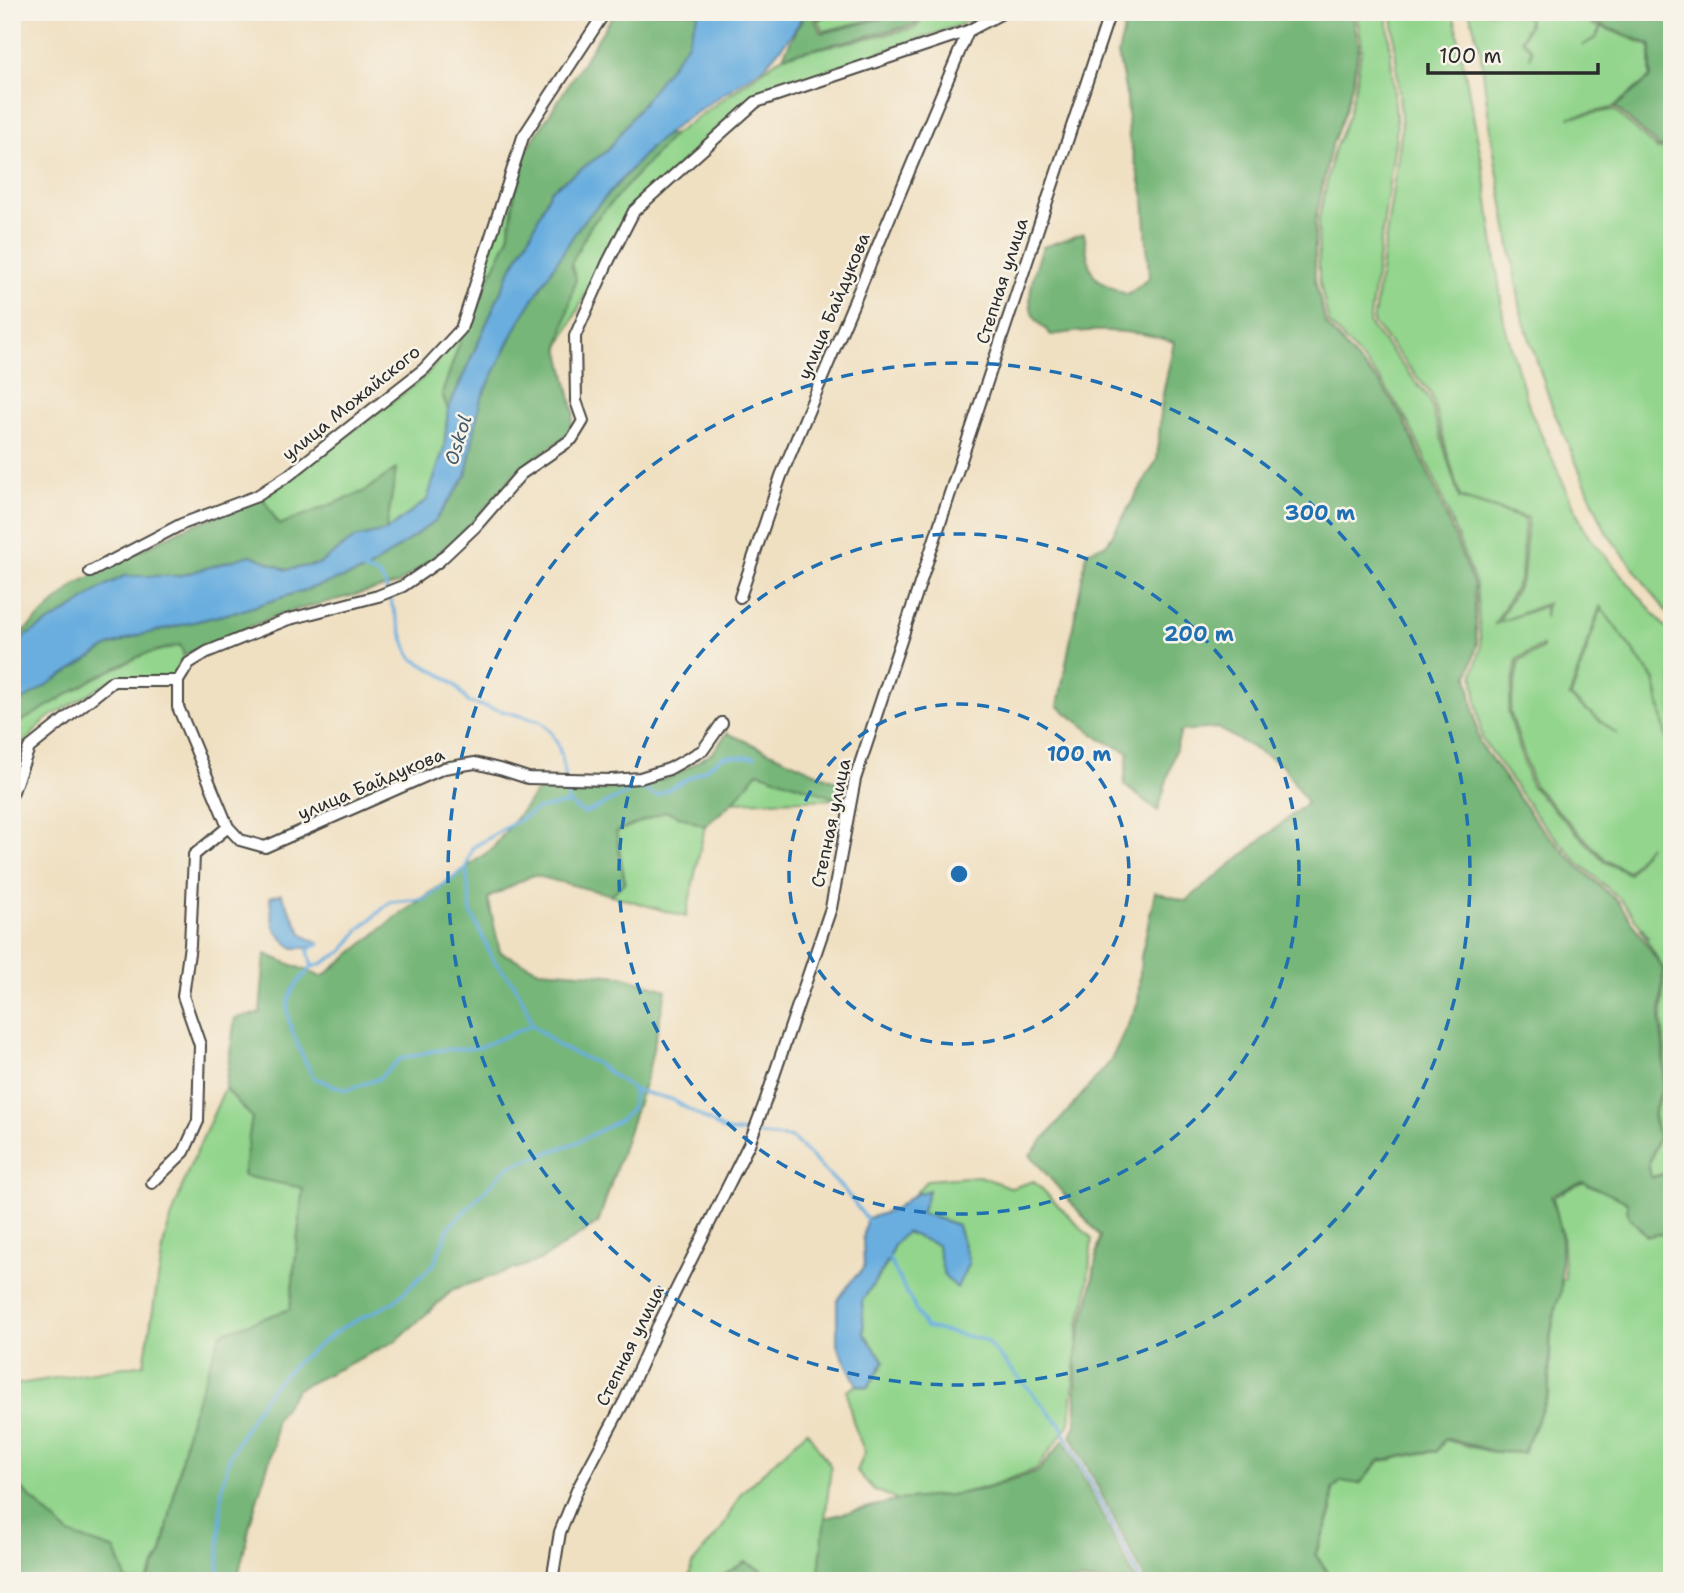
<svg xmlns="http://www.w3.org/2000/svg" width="1684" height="1593" viewBox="0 0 1684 1593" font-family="'Shantell Sans',sans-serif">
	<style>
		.green { fill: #93d58d; stroke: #5f805c; stroke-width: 2; fill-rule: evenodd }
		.forest { fill: #76b678; stroke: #507052; stroke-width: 2 }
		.water { fill: #69aedf; stroke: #4a6c85; stroke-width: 2 }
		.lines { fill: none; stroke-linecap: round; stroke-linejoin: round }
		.stream { stroke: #69aedf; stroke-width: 3.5 }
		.minor-casing { stroke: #494642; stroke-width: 14 }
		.minor { stroke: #fff; stroke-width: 10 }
		.ring { fill: none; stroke: #1f6fb2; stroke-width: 3.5; stroke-dasharray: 12 9 }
		.labels { text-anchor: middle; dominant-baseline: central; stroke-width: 5; stroke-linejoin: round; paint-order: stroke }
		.street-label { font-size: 18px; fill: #2b2b2b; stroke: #f7f3e8 }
		.water-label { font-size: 19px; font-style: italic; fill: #41596a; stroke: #f7f3e8 }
		.centre { fill: #1f6fb2; stroke: #f7f3e8; stroke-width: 3.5 }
		.ring-label { font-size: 21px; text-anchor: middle; font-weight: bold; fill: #1f6fb2; stroke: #f7f3e8; stroke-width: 5; stroke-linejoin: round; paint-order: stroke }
	</style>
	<rect width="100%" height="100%" fill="#f7f3e8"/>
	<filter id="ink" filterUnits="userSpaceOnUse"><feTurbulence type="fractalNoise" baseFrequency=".0143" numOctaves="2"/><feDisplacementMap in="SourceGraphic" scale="14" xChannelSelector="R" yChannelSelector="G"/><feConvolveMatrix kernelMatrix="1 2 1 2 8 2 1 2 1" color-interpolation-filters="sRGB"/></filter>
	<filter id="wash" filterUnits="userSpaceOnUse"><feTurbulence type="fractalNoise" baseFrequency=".00686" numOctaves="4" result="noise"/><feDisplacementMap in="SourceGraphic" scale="28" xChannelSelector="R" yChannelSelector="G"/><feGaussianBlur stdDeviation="1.57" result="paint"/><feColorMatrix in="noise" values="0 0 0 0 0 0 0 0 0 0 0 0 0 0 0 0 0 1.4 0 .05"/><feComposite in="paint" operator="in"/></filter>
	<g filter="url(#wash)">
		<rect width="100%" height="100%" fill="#f0e0c2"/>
		<!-- green -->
		<path class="green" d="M834,12H901L824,31L818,20Z
			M928,12H989L957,26L759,94L742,104L624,218L559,347L576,278L571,264L591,225L673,135L783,56L915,28Z
			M1356,12H1387L1397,128L1369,324L1429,398L1459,498L1525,519L1521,577L1495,624L1545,606V618L1547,603L1498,623L1523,578L1528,518L1460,497L1431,394L1373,323L1402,128L1392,12H1451L1455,20L1485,178L1504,323L1530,410L1586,533L1672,635V764L1655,680L1600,606L1569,697L1617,734L1571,697L1601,608L1654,680L1672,768V1171L1651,1177L1649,1165L1659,1138L1654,1114L1665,1086V1048L1662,1021L1664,970L1640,928L1649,938L1621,900L1577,861L1538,818L1482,739L1473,674L1481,647L1476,585L1436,482L1406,418L1381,380L1329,323L1319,279L1318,223L1333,153L1348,117L1356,82L1362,45ZM1542,646V649L1519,661L1510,711L1534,786L1606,860L1628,872L1649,845L1629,874L1605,862L1531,786L1508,711L1517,659Z
			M1469,12H1513L1528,18V25L1521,40L1531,49L1530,58L1532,49L1522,40L1529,25V17L1516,12H1585L1592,25L1600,27L1596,37L1582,46L1596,38L1602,27L1650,46V77L1612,108L1569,117L1614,110L1657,149L1672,148V619L1606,532L1552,407L1522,316L1491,134L1480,47Z
			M520,160L508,239L464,330L442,394L448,410L444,448L427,500L386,531L396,469L363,492L279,525L263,498L408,390L428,373L464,330Z
			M181,645L184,655L173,678L114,679L45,720L20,747L12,770V727L97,677L142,655Z
			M758,771L839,799L733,802Z
			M666,811L705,826L686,917L611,895L625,882L616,832Z
			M225,1088L252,1117L243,1176L303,1187L290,1309L189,1422L162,1553L146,1581H127L115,1550L69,1534L12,1480V1385L144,1364L165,1237L187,1173Z
			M979,1176L1012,1188L1034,1181L1092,1239L1086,1300L1079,1324L1070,1424L1036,1469L984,1488L951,1495L899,1500L874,1490L857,1471L865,1452C855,1431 849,1413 847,1391L857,1385L868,1388L885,1362L864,1333L862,1301L886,1266L894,1245L906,1232L937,1245L945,1275L957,1287L969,1262L958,1225L921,1213L929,1191L914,1195L927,1180Z
			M1584,1182L1627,1202L1628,1216L1647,1236L1670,1233L1672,1227V1581H1334L1316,1554L1332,1512L1333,1490L1341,1481L1360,1484L1380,1461C1401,1459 1416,1452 1437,1452L1445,1440L1491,1452L1523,1453L1549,1394L1551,1336L1556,1306L1561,1293L1562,1280L1565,1279L1562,1234L1553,1197Z
			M807,1431L831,1467L818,1581H783L745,1562L714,1581H688L692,1564L721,1530L741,1493Z"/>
		<!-- forest -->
		<path class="forest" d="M615,12H699L687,44L607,151L551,190L531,234L510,271L448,410L442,394L464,330L508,239L520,160Z
			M806,12H828L815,20L822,33L909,12H925L914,25L783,56Z
			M1128,12H1352L1359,46L1353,81L1344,114L1330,150L1315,222V280L1326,324L1352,355L1380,383L1403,418L1433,483L1474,586L1477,646L1468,676L1479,742L1537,823L1575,863L1619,903L1663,969L1660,1021L1663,1048V1085L1653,1114L1658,1138L1648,1165L1651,1178L1672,1172V1199H1667L1672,1210L1669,1233L1647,1236L1628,1216L1627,1202L1583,1182L1551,1195L1561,1234V1293L1556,1306L1550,1336L1548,1394L1523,1453L1492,1451L1445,1438L1437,1451C1417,1451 1400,1458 1380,1460L1360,1484L1341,1481L1332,1490L1331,1512L1315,1554L1333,1581H1146L1071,1435L1076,1425V1358L1081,1326L1089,1301L1100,1236L1030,1155L1110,1062L1138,1003L1141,957L1155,892L1186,901L1307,803L1283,765L1217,728L1181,731L1158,811L1124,785L1128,752L1100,739L1058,706L1087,552L1107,544L1157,460L1162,399L1174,342C1134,329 1093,328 1051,335C1046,329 1039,324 1035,318C1023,301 1036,265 1043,247L1084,233C1091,276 1086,277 1128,295L1149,278L1144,197L1129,138L1127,99L1118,54Z
			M1587,12H1672V145L1659,147L1615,107L1651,77V45L1593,22Z
			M666,134L673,135L591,225L571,264L576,278L559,347L574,413L569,434L518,470L470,525L433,558L398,584L280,614L184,655L180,645L142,655L97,677L12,727V707L109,646L136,636L243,610L367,570L435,521L466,476L480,401L520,320L580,225L652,146Z
			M396,469L386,531L355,538L319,564L286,570L251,555L179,576H124L101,588L76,606L12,644V642L76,584L180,530L263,498L279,525L363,492Z
			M727,733L844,785L839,799L758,772L733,802L705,826L666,811L616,832L625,882L611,895L533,875L488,898L500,952L539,970L622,976L666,990L648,1072L598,1223L539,1261L454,1289L396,1341L297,1389L275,1420L274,1445L251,1520L237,1581H146L162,1553L189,1422L221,1333L290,1309L303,1188L243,1176L252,1117L225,1088L235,1018L260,1013L265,954L322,977L395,918L492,849L537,791L604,790L672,777L713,752Z
			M1064,1440L1136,1581H818L825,1518L899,1500L950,1495L985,1489L1038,1471Z
			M12,1480L69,1534L115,1550L127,1581H12Z
			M745,1562L783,1581H714Z"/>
		<!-- water -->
		<path class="water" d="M699,12H802L799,23L790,37L765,66L679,124L652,146L580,225L520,320L480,401L466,476L435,521L367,570L243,610L136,636L109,646L12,707V644L76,606L101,588L124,576H179L251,555L286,570L319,564L355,538L386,531L427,500L444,448L448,410L510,271L531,234L551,190L607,151L687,44Z
			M281,894L303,935L319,944L308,948H293C271,931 272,924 270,897Z
			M929,1190L921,1213L957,1225L969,1262L957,1288L944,1275L937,1245L906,1232L894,1245L885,1266L862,1301L864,1334L884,1361L868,1387L857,1385L837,1345V1301L853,1279L864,1268L863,1240L866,1219L893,1210L914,1195Z"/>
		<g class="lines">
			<!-- stream -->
			<path class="stream" d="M362,569L378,575L384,582L408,651L413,659L445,677L457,687L468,702L536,720C565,734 564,775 569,803L584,813C604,806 621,795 640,787L656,796L702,771L724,756L755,757
				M569,803L537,809L472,848L466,868L471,912L494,961L515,985L526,1007L532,1025L560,1047L596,1063L634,1090L671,1099L726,1131L792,1138L846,1192L868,1221
				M319,944L308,950L312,967L323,963L343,951L359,930L390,902L425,899L466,868
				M312,967C303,977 293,985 289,999C282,1019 304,1060 314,1078L346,1090L378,1079L400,1059L432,1051L480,1047L532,1025
				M887,1255L925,1327L985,1340L1060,1424L1141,1581
				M218,1581L222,1486L230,1456L252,1416L271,1388L298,1361L343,1327L394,1302L434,1264L449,1227L509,1166L578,1142L620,1120L631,1110L634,1090"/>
		</g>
	</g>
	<g filter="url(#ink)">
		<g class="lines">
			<!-- minor casing -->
			<g class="minor-casing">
				<path id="minor" d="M90,572L182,524L257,496L289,475L424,369L461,329L523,137L605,12
					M740,597L781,476L968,31
					M722,723L703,750L669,769L640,778L611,780L528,778L503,770L475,763L444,768L265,847L240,840L228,827L178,707V681L189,663L207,652L286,620L378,596L403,586L438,562L476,526L521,474L572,439L583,421L576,401L575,336L607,264L634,211L756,102L968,31L1004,12
					M12,794L29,748L113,681H178
					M152,1183L184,1152L198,1121L200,1045L183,996L190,945L194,855L228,827
					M552,1581L560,1532L578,1488L625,1400L657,1328L749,1144L765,1102L831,908L855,779L1110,12"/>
			</g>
			<!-- minor -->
			<use href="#minor" class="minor"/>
		</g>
	</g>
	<!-- distance rings -->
	<g class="ring">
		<circle cx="959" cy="874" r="170"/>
		<circle cx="959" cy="874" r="340"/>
		<circle cx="959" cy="874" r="511"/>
	</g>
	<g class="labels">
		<!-- street labels -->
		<g class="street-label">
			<text transform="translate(1002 281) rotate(-72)">Степная улица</text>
			<text transform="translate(834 306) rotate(-67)">улица Байдукова</text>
			<text transform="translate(351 403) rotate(-39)">улица Можайского</text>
			<text transform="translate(371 784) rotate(-23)">улица Байдукова</text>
			<text transform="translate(831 823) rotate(-78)">Степная улица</text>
			<text transform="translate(630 1346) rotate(-64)">Степная улица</text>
		</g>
		<!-- water labels -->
		<g class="water-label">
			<text transform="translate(458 440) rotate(-73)">Oskol</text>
		</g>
	</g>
	<circle cx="959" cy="874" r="10" class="centre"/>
	<g class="ring-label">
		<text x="1320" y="520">300 m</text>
		<text x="1199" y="641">200 m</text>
		<text x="1079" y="761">100 m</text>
	</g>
	<!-- margin -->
	<rect width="1684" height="1593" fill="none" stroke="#f7f3e8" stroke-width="42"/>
	<!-- scale -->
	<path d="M1428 63v10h170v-10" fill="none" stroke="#2b2b2b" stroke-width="3.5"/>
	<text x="1439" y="63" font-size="21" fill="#2b2b2b" stroke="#f7f3e8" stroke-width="5" paint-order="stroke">100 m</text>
</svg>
